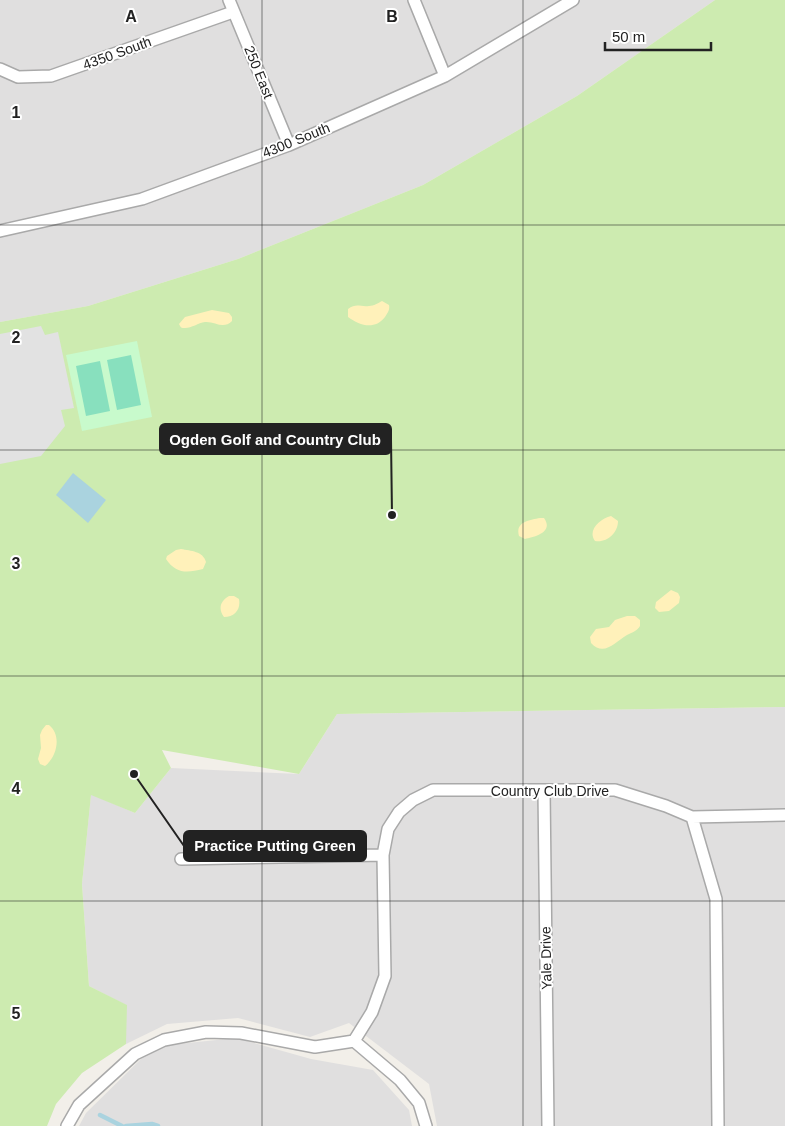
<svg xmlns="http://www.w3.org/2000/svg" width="785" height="1126" viewBox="0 0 785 1126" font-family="Helvetica,sans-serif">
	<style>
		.residential { fill: #e0dfdf }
		.grass { fill: #cdebb0 }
		.sand { fill: #fff1ba }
		.park { fill: #c8facc }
		.pitch { fill: #88e0be }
		.parking { fill: #e2e2e2 }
		.water { fill: #aad3df }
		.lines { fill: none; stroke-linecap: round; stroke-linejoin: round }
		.stream { stroke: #aad3df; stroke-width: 4.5 }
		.minor-casing { stroke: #a9a9a9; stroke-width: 14 }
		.minor { stroke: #fff; stroke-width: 11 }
		.grid { fill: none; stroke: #222; stroke-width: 1; stroke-opacity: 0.55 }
		.labels { text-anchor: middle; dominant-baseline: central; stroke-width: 4; stroke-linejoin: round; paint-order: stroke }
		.street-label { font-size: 14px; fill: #222; stroke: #fff }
		.grid-label { font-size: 16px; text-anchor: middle; font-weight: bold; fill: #222; stroke: #fff; stroke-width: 4; stroke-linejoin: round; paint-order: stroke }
		.leader { fill: none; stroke: #222; stroke-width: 2 }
		.callout-dot { fill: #222; stroke: #fff; stroke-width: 2 }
		.callout { fill: #222; stroke: #222; stroke-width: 2 }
		.callout-label { font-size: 15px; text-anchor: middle; font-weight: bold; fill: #fff }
	</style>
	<rect width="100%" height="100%" fill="#f2efe9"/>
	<!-- residential -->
	<path class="residential" d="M0,0H715L577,96L423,185L238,259L88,306L0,322Z
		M785,707V1126H437L429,1084L349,1023L310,1037L238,1018L167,1024L126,1044V1005L89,986L82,884L91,794L135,813L171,768L299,774L337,714Z
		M236,1038L311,1059L373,1070L409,1110L412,1126H79L86,1113L143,1057L168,1045Z"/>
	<!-- grass -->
	<path class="grass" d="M715,0H785V707L337,714L299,774L162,750L171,768L135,813L91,795L82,884L89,986L127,1005L126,1044L82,1073L56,1104L47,1126H0V322L88,306L238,259L423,185L577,96Z"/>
	<!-- sand -->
	<path class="sand" d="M382,301L389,305C390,310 388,312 385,317C375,330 360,326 348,317V309C356,303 360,307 369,306C374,306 378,303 382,301Z
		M212,310L229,313L232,317V321C223,330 215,321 205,322C198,323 192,328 185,328C181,328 181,328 179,324L185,317Z
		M611,516L618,521C618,533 607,543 595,541C587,530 600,519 611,516Z
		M540,518H544C554,532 535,537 525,539L519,536C515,522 529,520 540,518Z
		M181,549C191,551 203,551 206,562L203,569C187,573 176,574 166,559L167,556L176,550Z
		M671,590L678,593L680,597L679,603L669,611L659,612L655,608L656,602Z
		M229,596H234L239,599C241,609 235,617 224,617C218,609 220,601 229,596Z
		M627,616H635L640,620V626C637,631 633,632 627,635C615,642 604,657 591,643L590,637L596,629L609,627L615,620Z
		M46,725H49C62,735 57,757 45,766L40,764L38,759L41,748L40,735L42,730Z"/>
	<!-- park -->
	<path class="park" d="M137,341L152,417L82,431L66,355Z"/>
	<!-- pitch -->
	<path class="pitch" d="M131,355L141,405L117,410L107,360Z
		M100,361L110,411L86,416L76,366Z"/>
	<!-- parking -->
	<path class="parking" d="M41,326L45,335L58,332L74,408L61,410L65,426L41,456L0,464V334Z"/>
	<!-- water -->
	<path class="water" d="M73,473L106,500L88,523L56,495Z"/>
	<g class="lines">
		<!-- stream -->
		<path class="stream" d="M100,1115L122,1126
			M126,1126L152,1124L158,1126"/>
		<!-- minor casing -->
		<g class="minor-casing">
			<path id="minor" d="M229,0L289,145
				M414,0L445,76
				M0,69L18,77L51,76L233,12
				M0,231L142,199L289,145L445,76L573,0
				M544,790L548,1126
				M692,817L716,899L718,1126
				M181,859L383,855
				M354,1041L400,1080L419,1103L426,1126
				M67,1126L79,1105L135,1054L164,1040L206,1032L241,1033L315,1047L354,1041L372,1012L385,976L383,855L388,829L399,812L413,800L433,790H615L666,806L692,817L785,815"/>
		</g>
		<!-- minor -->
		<use href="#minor" class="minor"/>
	</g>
	<!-- grid -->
	<path class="grid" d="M262,0V1126M523,0V1126M0,225H785M0,450H785M0,676H785M0,901H785"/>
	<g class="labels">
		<!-- street labels -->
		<g class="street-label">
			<text transform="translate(117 53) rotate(-20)">4350 South</text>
			<text transform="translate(259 72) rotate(68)">250 East</text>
			<text transform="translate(296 140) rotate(-22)">4300 South</text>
			<text x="550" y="791">Country Club Drive</text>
			<text transform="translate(546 958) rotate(-91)">Yale Drive</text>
		</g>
	</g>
	<g class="grid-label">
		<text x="131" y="22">A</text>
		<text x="392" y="22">B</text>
		<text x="16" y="118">1</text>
		<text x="16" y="343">2</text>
		<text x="16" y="569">3</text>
		<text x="16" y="794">4</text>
		<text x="16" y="1019">5</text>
	</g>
	<!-- callouts -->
	<path class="leader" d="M392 515L391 439M134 774L184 846"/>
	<g class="callout-dot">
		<circle cx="392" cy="515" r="5"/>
		<circle cx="134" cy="774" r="5"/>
	</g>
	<g class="callout">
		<rect x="160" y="424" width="231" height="30" rx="5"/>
		<rect x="184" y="831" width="182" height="30" rx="5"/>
	</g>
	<g class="callout-label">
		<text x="275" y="445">Ogden Golf and Country Club</text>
		<text x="275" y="851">Practice Putting Green</text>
	</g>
	<!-- scale -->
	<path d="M605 42v8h106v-8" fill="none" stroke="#222222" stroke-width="2.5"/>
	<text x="612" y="42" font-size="15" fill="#222222" stroke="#ffffff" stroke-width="4" paint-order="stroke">50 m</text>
</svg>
